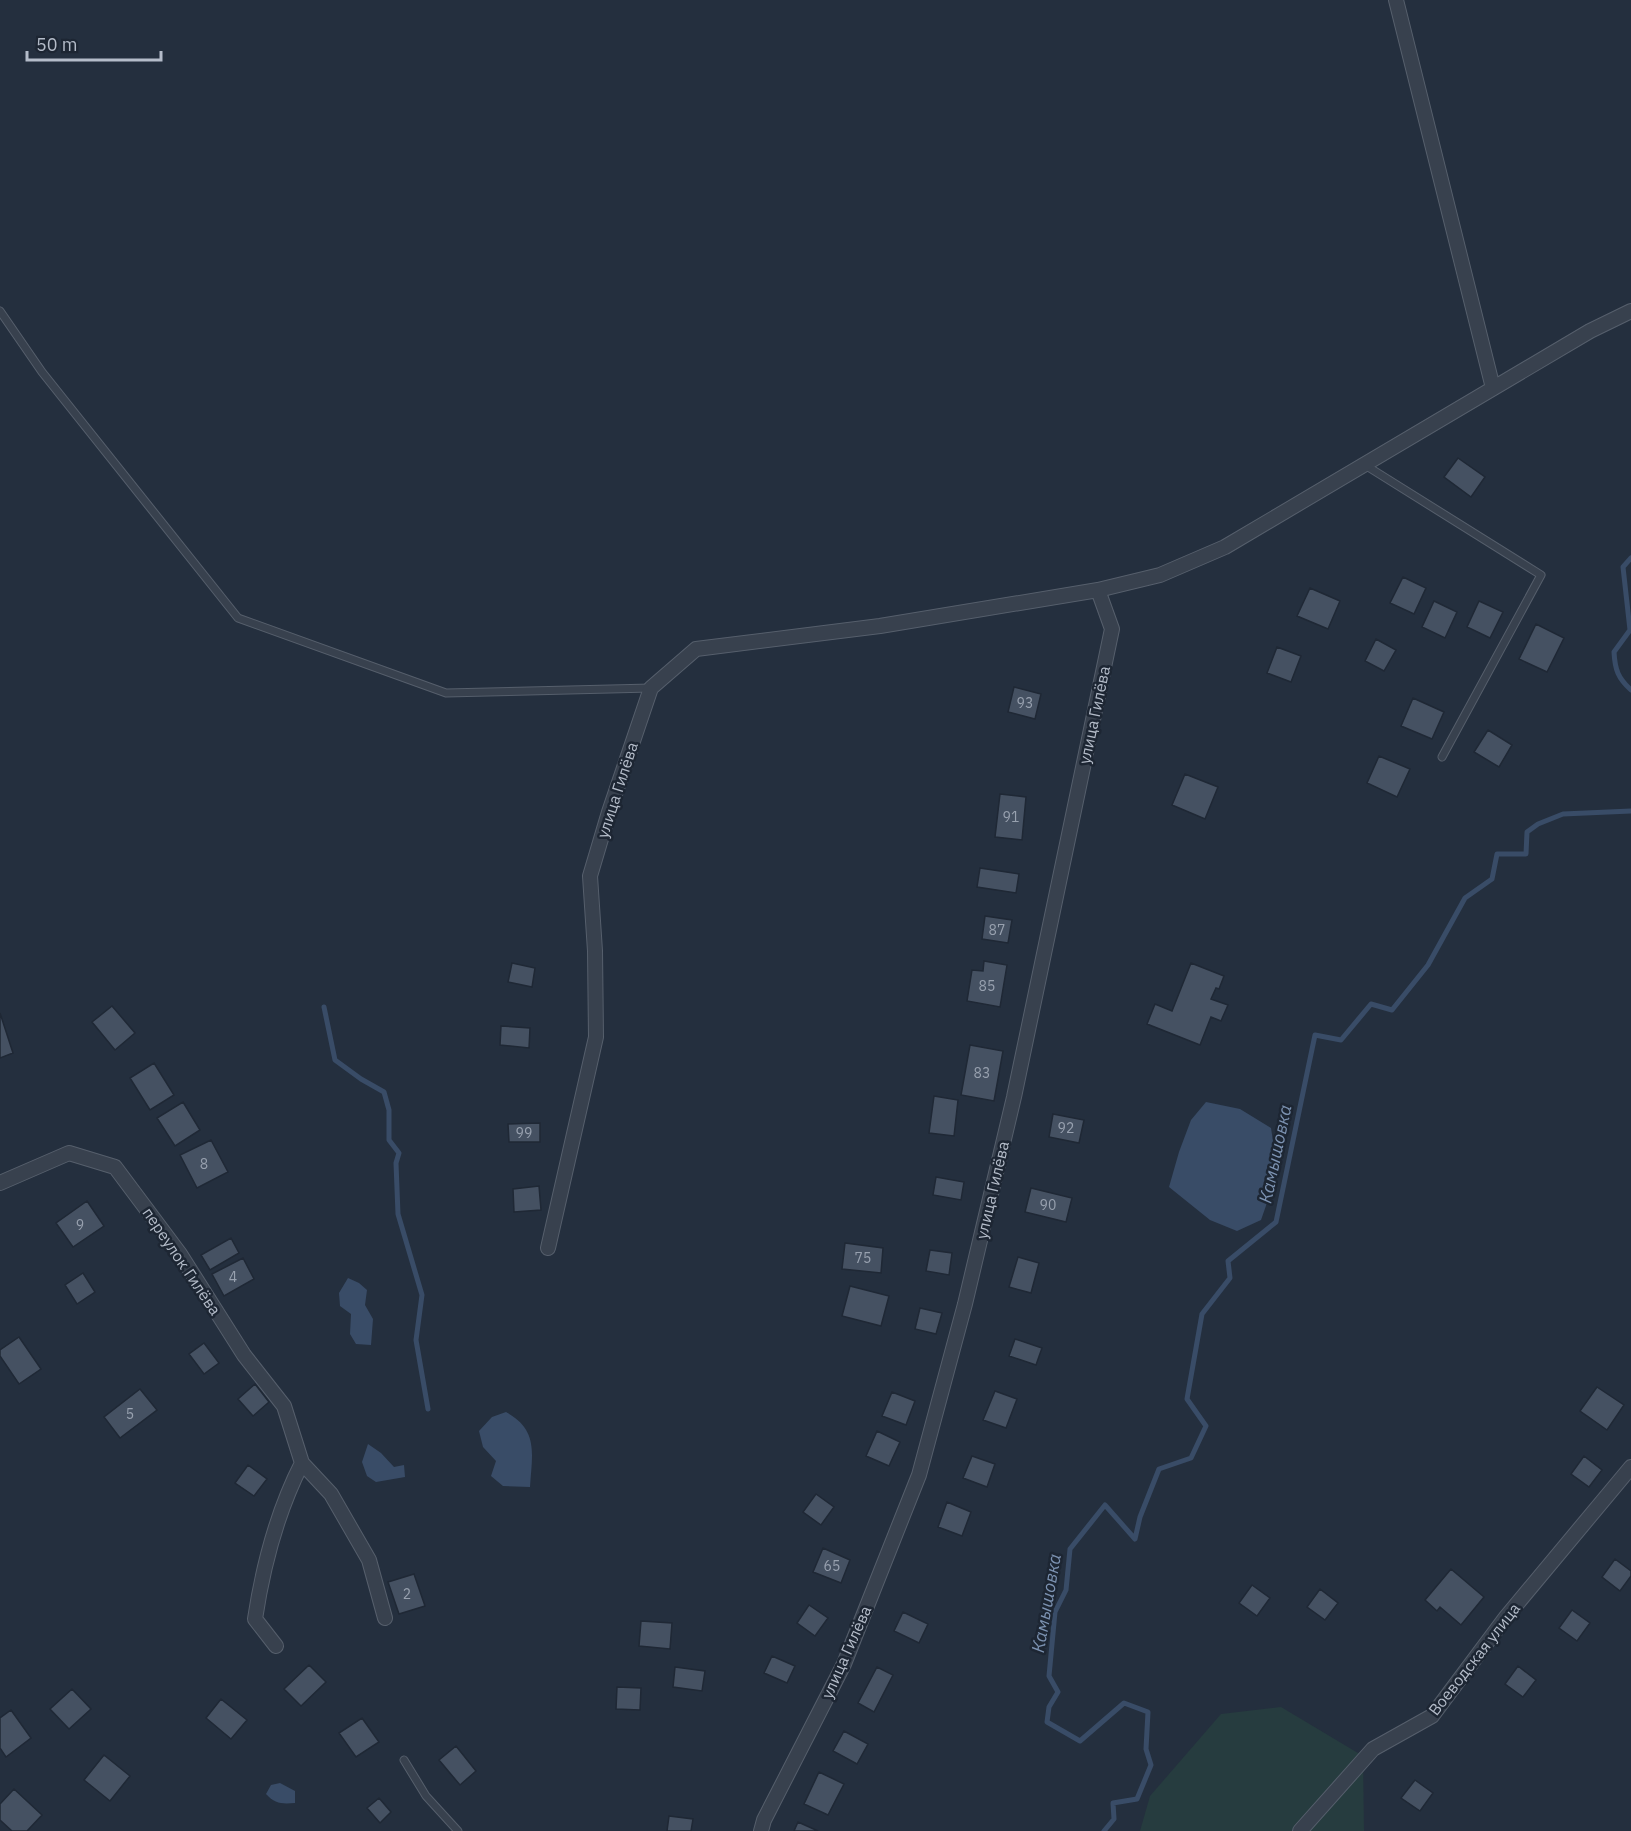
<svg xmlns="http://www.w3.org/2000/svg" width="1631" height="1831" viewBox="0 0 1631 1831" font-family="'IBM Plex Sans',sans-serif">
	<style>
		.green { fill: #263c3f }
		.water { fill: #394c67 }
		.lines { fill: none; stroke-linecap: round; stroke-linejoin: round }
		.stream { stroke: #394c67; stroke-width: 5 }
		.building { fill: #455162; stroke: #1f2835; stroke-width: 1.5 }
		.lane-casing { stroke: #565f6c; stroke-width: 9 }
		.street-casing { stroke: #565f6c; stroke-width: 16 }
		.lane { stroke: #38414e; stroke-width: 7 }
		.street { stroke: #38414e; stroke-width: 14 }
		.labels { text-anchor: middle; dominant-baseline: central; stroke-width: 5; stroke-linejoin: round; paint-order: stroke }
		.number-label { font-size: 14px; fill: #98a1af }
		.street-label { font-size: 16px; fill: #b4bcc9; stroke: #1d2633 }
		.water-label { font-size: 18px; font-style: italic; fill: #7c92b1; stroke: #1d2633 }
	</style>
	<rect width="100%" height="100%" fill="#242f3e"/>
	<!-- green -->
	<path class="green" d="M1281,1707L1363,1756L1364,1831H1140L1150,1796L1221,1714Z"/>
	<!-- water -->
	<path class="water" d="M1206,1102L1240,1109L1271,1128L1276,1161L1269,1197L1261,1220L1237,1231L1210,1220L1169,1187L1179,1152L1191,1120Z
		M348,1278L359,1283L367,1290L365,1305L373,1319L371,1345L356,1344L350,1334L351,1314L340,1306L339,1293Z
		M506,1412C539,1430 532,1454 530,1487L503,1486L491,1476L496,1461L483,1447L479,1431L492,1417Z
		M368,1444L381,1453L394,1467L404,1465L405,1477L376,1482L367,1476L362,1462Z
		M280,1783L295,1791V1803C282,1804 275,1804 266,1794L271,1785Z"/>
	<g class="lines">
		<!-- stream -->
		<path class="stream" d="M1631,558L1623,567L1630,630L1614,652C1615,670 1618,678 1631,690
			M324,1007L335,1060L361,1079L384,1092L389,1110V1140L399,1153L396,1163L398,1214L422,1295L416,1340L428,1409
			M1104,1831L1114,1819L1113,1803L1137,1799L1151,1765L1146,1749L1148,1712L1124,1703L1080,1741L1047,1722L1049,1707L1058,1692L1049,1676L1055,1612L1066,1590L1070,1549L1105,1505L1135,1539L1140,1517L1159,1469L1191,1458L1206,1426L1187,1399L1202,1314L1230,1278L1228,1261L1276,1222L1315,1035L1341,1040L1371,1004L1392,1010L1428,965L1465,898L1492,879L1497,854H1526L1527,832L1538,824L1563,814L1631,811"/>
	</g>
	<!-- building -->
	<path class="building" d="M1458,458L1485,477L1471,497L1444,477Z
		M1403,577L1426,588L1414,614L1390,603Z
		M1310,588L1340,601L1328,629L1297,616Z
		M1434,601L1457,612L1445,638L1422,627Z
		M1479,601L1503,612L1490,638L1467,627Z
		M1536,624L1564,638L1547,672L1519,659Z
		M1376,639L1396,650L1384,671L1365,661Z
		M1277,647L1301,656L1291,682L1267,673Z
		M1014,687L1041,694L1035,719L1008,712Z
		M1413,698L1444,712L1432,739L1401,726Z
		M1488,730L1512,745L1499,767L1474,752Z
		M1379,756L1410,769L1397,797L1367,783Z
		M1185,774L1218,787L1205,819L1172,805Z
		M1000,794L1026,797L1022,840L995,837Z
		M980,868L1019,874L1016,893L977,887Z
		M985,916L1012,920L1008,943L982,939Z
		M984,961L1007,965L1000,1007L967,1001L972,970L983,971Z
		M512,963L535,968L532,987L508,982Z
		M1191,963L1224,976L1219,989L1216,988L1211,999L1228,1005L1221,1021L1211,1017L1200,1045L1147,1024L1155,1004L1172,1011Z
		M112,1006L135,1033L115,1050L92,1022Z
		M0,1013L13,1053L0,1058Z
		M501,1026L530,1028L529,1048L500,1045Z
		M970,1045L1003,1051L994,1101L961,1095Z
		M154,1063L174,1095L150,1110L130,1078Z
		M934,1096L958,1100L954,1136L929,1133Z
		M183,1102L200,1130L175,1146L157,1118Z
		M1053,1114L1084,1120L1079,1143L1049,1137Z
		M540,1123V1142H509L508,1124Z
		M211,1140L228,1172L197,1188L180,1155Z
		M936,1177L964,1182L961,1200L933,1195Z
		M539,1186L541,1210L514,1212L513,1189Z
		M1031,1188L1072,1198L1066,1222L1025,1212Z
		M87,1201L104,1226L73,1247L56,1223Z
		M231,1238L239,1253L210,1270L201,1255Z
		M845,1243L883,1248L881,1273L842,1269Z
		M930,1250L952,1253L949,1275L926,1271Z
		M1018,1257L1039,1263L1031,1293L1009,1287Z
		M243,1258L254,1279L224,1296L212,1274Z
		M83,1273L95,1292L77,1304L65,1285Z
		M850,1286L889,1296L881,1326L842,1316Z
		M920,1308L942,1313L936,1334L915,1329Z
		M19,1337L41,1369L19,1384L0,1356V1350Z
		M1015,1339L1042,1348L1036,1365L1009,1356Z
		M204,1343L219,1363L204,1374L189,1354Z
		M255,1384L269,1402L253,1416L238,1399Z
		M1597,1387L1624,1405L1607,1430L1580,1411Z
		M140,1389L157,1410L120,1438L104,1417Z
		M995,1391L1017,1399L1006,1428L983,1420Z
		M892,1392L915,1401L906,1425L882,1416Z
		M877,1431L900,1442L889,1466L866,1456Z
		M972,1456L995,1464L987,1487L963,1478Z
		M1584,1456L1602,1470L1589,1487L1571,1474Z
		M248,1465L267,1479L254,1496L235,1483Z
		M816,1494L834,1507L821,1525L803,1512Z
		M947,1502L971,1512L962,1536L938,1527Z
		M823,1548L850,1560L841,1583L813,1572Z
		M1615,1559L1631,1571V1576L1620,1591L1602,1577Z
		M1451,1569L1484,1597L1461,1625L1440,1607L1437,1611L1425,1600Z
		M414,1574L425,1606L399,1614L388,1582Z
		M1252,1585L1270,1598L1257,1616L1239,1603Z
		M1320,1589L1338,1603L1325,1620L1307,1607Z
		M809,1605L828,1618L815,1636L797,1623Z
		M1572,1610L1590,1623L1577,1641L1559,1628Z
		M903,1612L928,1624L919,1643L894,1631Z
		M641,1621L672,1623L670,1649L639,1646Z
		M772,1656L795,1666L787,1683L764,1673Z
		M309,1665L326,1682L301,1706L284,1689Z
		M1518,1666L1536,1680L1523,1697L1505,1684Z
		M675,1667L705,1671L702,1691L673,1687Z
		M877,1667L893,1675L874,1712L858,1703Z
		M617,1687L641,1688L640,1710L616,1709Z
		M72,1689L91,1709L69,1729L50,1709Z
		M221,1699L247,1720L231,1739L206,1718Z
		M11,1710L31,1738L6,1757L0,1748V1718Z
		M362,1718L379,1742L356,1757L339,1733Z
		M844,1731L868,1744L857,1764L833,1751Z
		M456,1746L476,1771L460,1785L439,1760Z
		M104,1755L130,1776L110,1801L84,1780Z
		M819,1772L844,1784L828,1815L804,1804Z
		M1415,1780L1433,1793L1420,1811L1401,1798Z
		M14,1789L42,1815L27,1831H12L0,1820V1804Z
		M379,1798L391,1812L380,1823L367,1808Z
		M669,1816L693,1819L691,1831H667Z
		M798,1822L818,1831H794Z"/>
	<g class="lines">
		<!-- lane casing -->
		<g class="lane-casing">
			<path id="lane" d="M0,311L42,372L238,618L446,693L651,688
				M1365,465L1541,575L1442,757
				M404,1760L426,1796L458,1831"/>
		</g>
		<!-- street casing -->
		<g class="street-casing">
			<path id="street" d="M1396,0L1493,388
				M1098,590L1160,575L1225,547L1590,331L1631,311
				M0,1183L69,1153L115,1167L180,1254L244,1355L284,1406L302,1463C278,1510 263,1566 255,1619L276,1646
				M548,1248L596,1037L595,951L590,876L609,812L651,688L696,649L880,626L1098,590L1112,629L1014,1097L965,1304L919,1475L844,1664L764,1820L761,1831
				M302,1463L331,1494L369,1560L385,1618
				M1300,1831L1373,1749L1432,1716L1506,1617L1631,1467"/>
		</g>
		<!-- lane -->
		<use href="#lane" class="lane"/>
		<!-- street -->
		<use href="#street" class="street"/>
	</g>
	<g class="labels">
		<!-- number labels -->
		<g class="number-label">
			<text x="1025" y="703">93</text>
			<text x="1011" y="817">91</text>
			<text x="997" y="930">87</text>
			<text x="987" y="986">85</text>
			<text x="982" y="1073">83</text>
			<text x="1066" y="1128">92</text>
			<text x="524" y="1133">99</text>
			<text x="204" y="1164">8</text>
			<text x="1048" y="1205">90</text>
			<text x="80" y="1225">9</text>
			<text x="863" y="1258">75</text>
			<text x="233" y="1277">4</text>
			<text x="130" y="1414">5</text>
			<text x="832" y="1566">65</text>
			<text x="407" y="1594">2</text>
		</g>
		<!-- street labels -->
		<g class="street-label">
			<text transform="translate(1094 715) rotate(-78)">улица Гилёва</text>
			<text transform="translate(617 790) rotate(-72)">улица Гилёва</text>
			<text transform="translate(992 1190) rotate(-77)">улица Гилёва</text>
			<text transform="translate(182 1261) rotate(56)">переулок Гилёва</text>
			<text transform="translate(846 1652) rotate(-66)">улица Гилёва</text>
			<text transform="translate(1474 1659) rotate(-52)">Воеводская улица</text>
		</g>
		<!-- water labels -->
		<g class="water-label">
			<text transform="translate(1275 1154) rotate(-78)">Камышовка</text>
			<text transform="translate(1046 1603) rotate(-80)">Камышовка</text>
		</g>
	</g>
	<!-- scale -->
	<path d="M27 51v9h134v-9" fill="none" stroke="#b4bcc9" stroke-width="3"/>
	<text x="36" y="51" font-size="18" fill="#b4bcc9" stroke="#1d2633" stroke-width="4.5" paint-order="stroke">50 m</text>
</svg>
